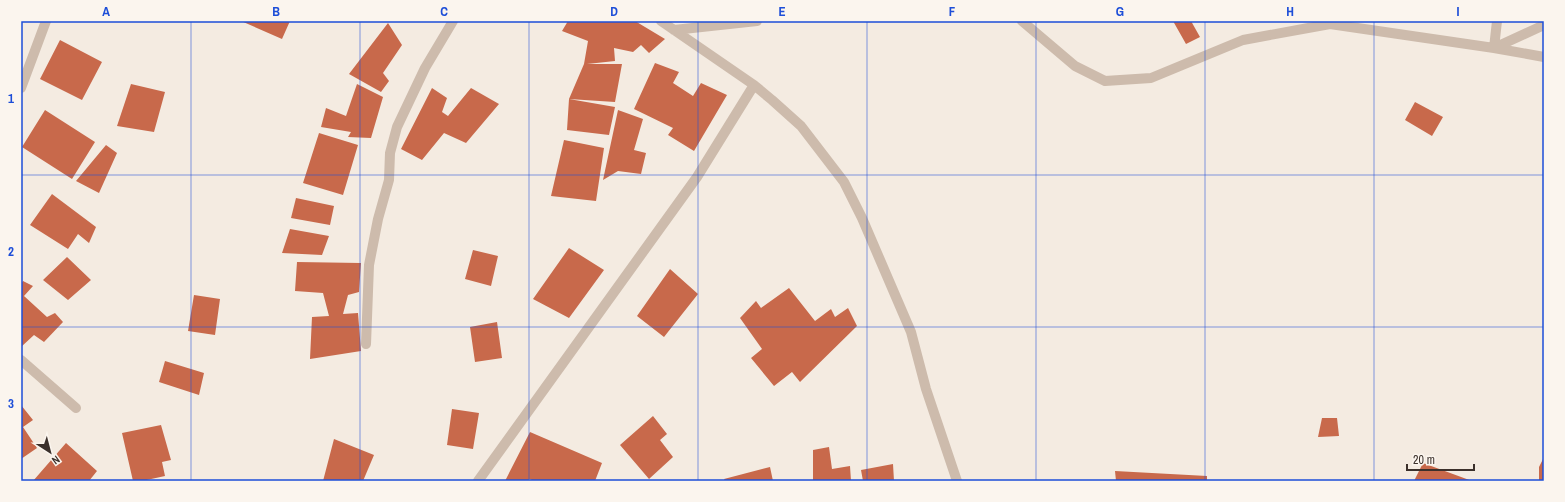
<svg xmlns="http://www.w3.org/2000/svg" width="1565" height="502" viewBox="0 0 1565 502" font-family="'Archivo Narrow',sans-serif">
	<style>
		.building { fill: #c8694b }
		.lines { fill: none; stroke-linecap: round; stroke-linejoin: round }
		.minor { stroke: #cdbbac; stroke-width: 10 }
		.grid { fill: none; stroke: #1d4ed8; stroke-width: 1; stroke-opacity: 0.55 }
		.neatline { fill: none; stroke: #1d4ed8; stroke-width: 1.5 }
		.grid-label { font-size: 13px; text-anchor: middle; font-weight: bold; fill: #1d4ed8 }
	</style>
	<rect width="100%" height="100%" fill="#f4ebe1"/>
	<!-- building -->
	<path class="building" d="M241,21H290L282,39Z
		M568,21H635L665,39L649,53L641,45L633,52L614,48L615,61L587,64H622L615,102L569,99L615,107L609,135L567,130L569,99L584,64L588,41L562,31Z
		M1173,21H1191L1200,37L1186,44Z
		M388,23L402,45L383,73L389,81L381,92L349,74Z
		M60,40L102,62L82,100L40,79Z
		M655,63L679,72L673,83L693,96L701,83L727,95L694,151L668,135L673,128L634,109Z
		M131,84L165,92L154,132L117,126Z
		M357,84L383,97L371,138L348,137L351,132L321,127L326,108L346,116Z
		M432,88L447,98L442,112L448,116L471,88L499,104L466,143L444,133L422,160L401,149Z
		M1415,102L1443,117L1432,136L1405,120Z
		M45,110L95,142L72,179L22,147Z
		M618,110L643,119L634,150L646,153L641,174L618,171L603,180Z
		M319,133L358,145L343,195L303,183Z
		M564,140L604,148L596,201L551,196Z
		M106,145L117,153L99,193L76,181Z
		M52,194L96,227L89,243L78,234L68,249L30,225Z
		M296,198L334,206L330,225L291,218Z
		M290,229L329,236L322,255L282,253Z
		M569,248L604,270L569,318L533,299Z
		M473,250L498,256L491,286L465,279Z
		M67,257L91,280L68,300L43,280Z
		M297,262L361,263L359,292L348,295L343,314L358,313L361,351L310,359L312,317L329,316L323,293L295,291Z
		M670,269L698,294L664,337L637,316Z
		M23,281L33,286L24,296L47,317L55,313L63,322L44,342L34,335L21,347V284Z
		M789,288L815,321L831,309L835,317L848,308L857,326L800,382L792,372L774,386L751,358L762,349L740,318L756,301L761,308Z
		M194,295L220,299L215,335L188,331Z
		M497,322L502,358L475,362L470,327Z
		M165,361L204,373L199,395L159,382Z
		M21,405L33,420L23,427L37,448L21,459Z
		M452,409L479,413L473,449L447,445Z
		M653,416L667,434L660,440L673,457L649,479L620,445Z
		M1322,418H1337L1339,436L1318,437Z
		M161,425L171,460L162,462L165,476L142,481H133L122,433Z
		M530,432L602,463L595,481H535L529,479L528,481H505Z
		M334,439L374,455L363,481H323Z
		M66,443L97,471L89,481H33Z
		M829,447L832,469L850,466L851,481H813V450Z
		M1544,457V481H1539V467Z
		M1423,463L1472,481H1414Z
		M893,464L894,481H863L861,470Z
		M770,467L773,481H725L724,479Z
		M1115,471L1207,476V481H1116Z"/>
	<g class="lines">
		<!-- minor -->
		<path class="minor" d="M661,21L754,85L772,100L801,126L844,182L862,218L911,332L926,389L957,481
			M1022,21L1075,66L1105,81L1151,78L1243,40L1330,24L1494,48L1544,25
			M1497,21L1494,48L1544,57
			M674,30L757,21
			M21,88L46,21
			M366,344L369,265L378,219L389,180L390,153L397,127L425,68L453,21
			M21,360L76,408
			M478,481L697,177L754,85"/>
	</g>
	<!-- grid -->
	<path class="grid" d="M191,21V481M360,21V481M529,21V481M698,21V481M867,21V481M1036,21V481M1205,21V481M1374,21V481M21,175H1544M21,327H1544"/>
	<!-- border -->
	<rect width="1565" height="502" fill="none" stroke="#fbf5ee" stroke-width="44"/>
	<!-- north arrow -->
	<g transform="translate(50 452) rotate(144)" stroke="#fbf5ee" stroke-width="3" paint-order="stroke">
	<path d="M0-3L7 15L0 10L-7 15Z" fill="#3b302b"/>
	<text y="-6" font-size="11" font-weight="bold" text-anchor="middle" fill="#3b302b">N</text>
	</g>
	<!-- scale -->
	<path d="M1407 464v6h67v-6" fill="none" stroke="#3b302b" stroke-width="2"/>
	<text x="1413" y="464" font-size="12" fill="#3b302b" stroke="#fbf5ee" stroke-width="3" paint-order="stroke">20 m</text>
	<rect x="22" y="22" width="1521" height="458" class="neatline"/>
	<g class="grid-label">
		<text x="106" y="16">A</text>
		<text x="276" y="16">B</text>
		<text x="444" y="16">C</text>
		<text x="614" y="16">D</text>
		<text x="782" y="16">E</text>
		<text x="952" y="16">F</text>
		<text x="1120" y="16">G</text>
		<text x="1290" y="16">H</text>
		<text x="1458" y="16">I</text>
		<text x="11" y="103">1</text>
		<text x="11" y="256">2</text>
		<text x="11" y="408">3</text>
	</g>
</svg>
